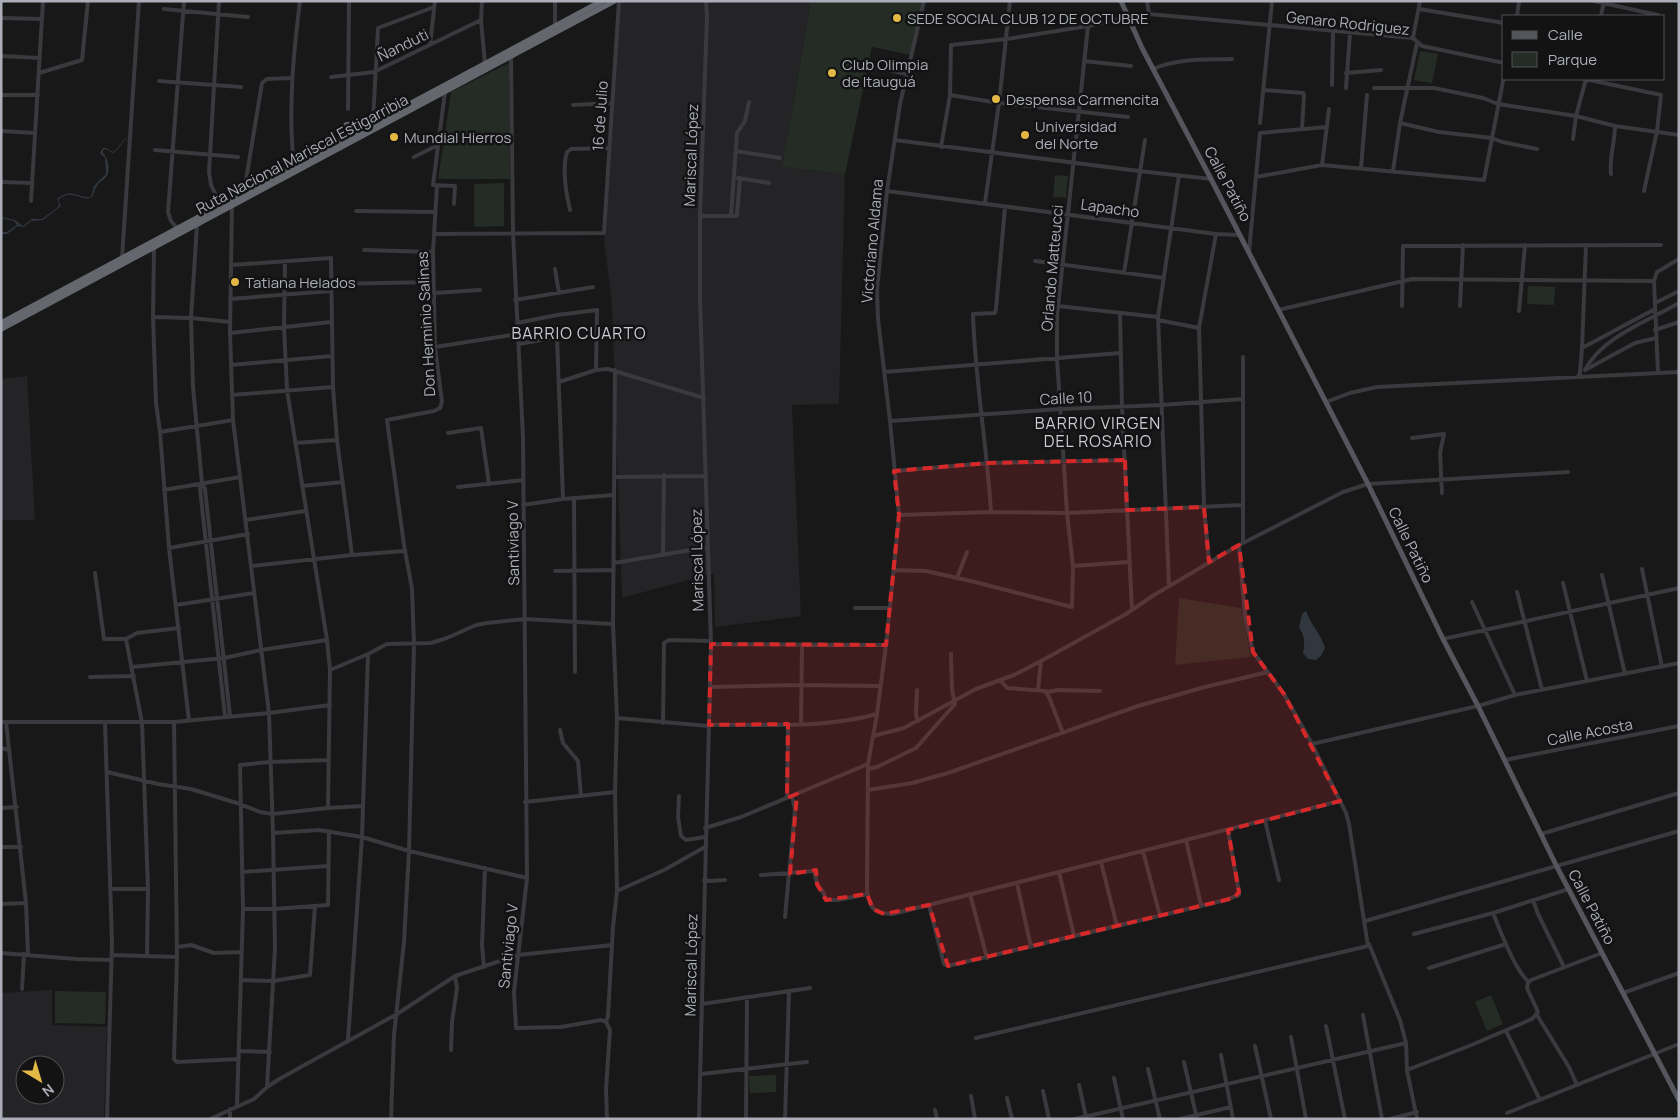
<svg xmlns="http://www.w3.org/2000/svg" width="1680" height="1120" viewBox="0 0 1680 1120" font-family="Manrope,sans-serif">
	<style>
		.built { fill: #242426; fill-rule: evenodd }
		.green { fill: #242c25 }
		.water { fill: #30373e }
		.lines { fill: none; stroke-linecap: round; stroke-linejoin: round }
		.minor { stroke: #39393e; stroke-width: 4 }
		.major { stroke: #55565d; stroke-width: 5 }
		.highway { stroke: #65676f; stroke-width: 5.5 }
		.marked { fill: #d62828; fill-opacity: 0.2; stroke: #d62828; stroke-width: 4; stroke-dasharray: 10 6; stroke-linejoin: round }
		.poi-dot { fill: #e4b845; stroke: #131314; stroke-width: 2 }
		.labels { text-anchor: middle; dominant-baseline: central; stroke-width: 5; stroke-linejoin: round; paint-order: stroke }
		.poi-label { font-size: 15px; fill: #abaeb8; stroke: #131314; text-anchor: start }
		.street-label { font-size: 15px; fill: #abaeb8; stroke: #131314 }
		.neighbourhood-label { font-size: 16px; letter-spacing: 1px; fill: #cbcdd4; stroke: #131314 }
	</style>
	<rect width="100%" height="100%" fill="#181819"/>
	<!-- built -->
	<path class="built" d="M620,1H811L782,167L845,174L839,404L792,405L801,616L715,627L714,573L622,598L612,305L604,239L613,124Z
		M27,376L35,520H1V379Z
		M52,990V1025L107,1027L104,1119H1V993ZM25,1065H55V1095H25Z"/>
	<!-- green -->
	<path class="green" d="M811,1H924L911,55L872,47L845,174L782,167Z
		M1420,51L1438,54L1432,83L1414,80Z
		M509,63L510,179H438L451,92Z
		M1055,175L1068,176L1066,198L1053,197Z
		M504,183V226L474,227V184Z
		M1528,286L1555,287L1554,305L1527,304Z
		M1179,598L1241,608L1251,657L1175,665Z
		M55,991L106,992L105,1024L55,1023Z
		M1491,995L1503,1024L1487,1031L1475,1002Z
		M776,1075V1092L750,1093L749,1076Z"/>
	<!-- water -->
	<path class="water" d="M128,137C122,141 120,149 113,153L106,149L103,150V153C108,158 111,170 106,177C104,180 99,182 97,186C94,189 94,194 92,197C81,203 72,187 58,200L61,206L43,220L31,221L24,227L18,226L7,234H1V232H7L17,225L14,221L1,218V217L15,220L23,226L32,219H42L57,208L59,205L57,199C72,187 78,199 91,197L94,186L106,174L105,158L100,153L103,148H106L113,152C120,148 121,140 128,137Z
		M1306,611C1311,625 1321,634 1325,648L1321,656L1316,660L1308,659L1303,653C1305,644 1305,635 1299,628L1302,614Z"/>
	<g class="lines">
		<!-- minor -->
		<path class="minor" d="M219,1L209,172L211,185L221,206
			M482,1L481,20L485,64
			M555,1V26
			M924,1L900,104L887,191L877,289L878,319L890,421L899,515L886,645L877,714L868,764L867,890C869,908 874,914 893,914L1340,801
			M1147,1L1149,14
			M1594,1L1658,15
			M164,9L248,17
			M1419,9L1504,23
			M1517,16L1519,1
			M1601,16L1604,1
			M1,18L42,19
			M1413,38L1420,1
			M430,45L435,1
			M1,56L40,58
			M511,57L513,233L523,437L527,878L514,992L516,1028L561,1027L601,1020L606,1022L610,1030L606,1089L607,1119
			M1084,61L1131,66
			M873,67L907,74
			M1153,69C1178,58 1205,60 1232,59
			M39,73L82,60L88,1
			M1346,73L1381,70
			M331,77L374,72L481,20
			M1585,79L1661,95L1657,131L1644,191
			M159,81L241,87
			M1332,85L1333,32
			M1346,88L1350,33
			M1374,88H1434L1483,98L1498,104L1576,116L1615,126L1679,135
			M1263,90L1303,93L1304,95L1302,129
			M445,92L433,185L455,186L454,204
			M1,95H38
			M950,95L999,103L1128,117
			M573,105L612,103
			M348,109L349,1
			M373,121L378,28L434,7
			M1260,123L1272,1
			M1400,123L1439,132L1492,138L1502,142L1537,149
			M1,131L35,133
			M1573,139L1576,116L1586,79
			M895,140L1139,171L1211,179
			M941,147L950,95L951,45L1007,39L1088,26L1112,21L1127,15L1149,14L1413,38L1422,46L1504,63
			M155,150L238,157
			M736,151L780,158
			M414,157L438,145
			M1322,165L1329,109
			M294,167C288,111 293,57 300,1
			M1361,168L1367,95
			M1393,171L1400,123L1417,43
			M1611,174C1609,157 1615,143 1615,126
			M1256,177L1322,165L1484,180L1504,76
			M738,178L769,183
			M1,182L32,183
			M887,191L1216,234L1240,235
			M246,193V180L262,83L267,79L292,78
			M31,201L43,1
			M985,203L999,103L1010,1
			M232,206L230,333L233,420L269,713L273,833L275,948L267,1087
			M570,210C566,193 562,169 567,152L571,149L610,148
			M356,211L435,212
			M700,216H736L737,215L740,178
			M731,216L737,133L745,121L749,102
			M197,225L191,318L193,387L202,483
			M178,229L171,221L168,212L184,1
			M434,234L604,233L619,1
			M154,248L153,317L156,403L160,432L169,548L189,721
			M364,250L433,252
			M1249,252L1260,133L1327,127
			M122,258L139,1
			M285,261L284,326L287,390L327,640L330,670L328,808
			M1035,261L1164,278
			M231,265L331,258L333,387L337,440L352,555
			M555,269L559,293
			M1124,273L1145,140
			M331,284L434,282
			M434,293L480,290
			M230,299L331,291
			M515,300L593,287
			M1655,303L1679,291
			M1058,306L1158,317L1179,175
			M1402,306L1403,246L1661,245
			M1460,306L1463,245
			M1278,310L1412,279L1654,281
			M1519,311L1525,245
			M1120,313L1122,407L1132,610
			M153,317L191,318L230,322
			M1158,317L1169,586
			M1158,320L1199,328
			M517,323L557,315L597,310L596,370
			M1655,330L1679,322
			M230,333L331,322
			M519,344L557,337L563,499
			M435,347L518,334
			M1582,348L1655,309
			M231,365L332,356
			M1585,370C1602,337 1648,321 1679,303
			M1585,370L1635,343L1656,338
			M884,372L1120,353
			M1658,373L1654,281L1657,272L1679,259
			M1578,377L1580,373L1582,348L1586,245
			M559,382L596,370L608,369L704,398
			M232,395L333,387
			M1326,402L1350,393L1377,387L1679,372
			M890,421L1060,409L1162,405L1243,399
			M160,432L233,420
			M448,433L481,428L489,484
			M1412,438L1444,434L1440,453L1442,493
			M295,443L337,440
			M894,471L988,463L1125,460
			M614,477L706,476
			M302,486L343,482
			M458,487L523,480
			M164,490L240,477
			M574,498L575,672
			M523,505L563,499L614,495
			M991,512C987,446 975,380 973,314L995,313L996,309L1005,207
			M899,515L991,512L1067,513L1242,505
			M246,520L305,511
			M1243,543V357
			M169,548L248,534
			M663,555L664,475
			M1209,562L1204,507L1199,328L1216,234
			M614,563L708,547
			M251,566L352,555L404,551
			M1073,566L1129,562
			M1642,569L1662,667
			M894,570L926,571L975,582L1072,607L1073,566L1067,513L1057,358V316L1088,26
			M555,571L614,570
			M95,573L104,639H126L137,633L179,628
			M1602,575L1625,674
			M957,578L967,552
			M1563,583L1587,681
			M1517,592L1542,690
			M1472,602L1515,695
			M176,605L254,593
			M855,608H890
			M126,639L142,723L148,889L147,956
			M1443,639L1679,588
			M711,644L886,645
			M132,667L224,658L261,650L327,640
			M330,670L368,654L387,644L431,643L447,638L476,625L487,623L525,619L613,624
			M90,677L134,676
			M1000,680L1007,688L1045,691L1049,697L1063,733
			M710,687L800,685L881,686
			M917,690L916,715L918,721
			M1038,690L1041,661
			M1047,692L1058,690L1100,691
			M225,716L200,489L202,483L205,489L230,716
			M617,718L709,726
			M1,722H174L269,713L330,705
			M6,722L26,903L28,955
			M174,722L177,957L174,1059L177,1062L239,1059
			M105,723L112,942L107,1119
			M663,723L664,643L669,640L711,641
			M801,724L802,645
			M709,725C765,724 823,729 877,714
			M560,730L563,743L578,761L581,796
			M873,736L904,728L976,689L1014,675L1041,661L1126,614L1154,595L1239,545L1343,492L1368,484L1568,472
			M1312,744L1478,706L1515,695L1679,663
			M1,748L9,750
			M1505,760L1679,726
			M868,769L877,767L916,748L955,704L952,690L951,654
			M107,772L158,784L191,789L240,804L260,812L272,814L328,808L363,806
			M868,790L912,783L948,773L1138,706L1205,687L1268,672
			M679,796L678,817L681,836L686,840L705,837
			M787,798L788,724
			M525,802L615,792
			M1,808L17,807
			M1265,820L1279,880
			M705,828L741,817L868,764
			M273,833L319,830L362,837L409,851L527,878
			M1541,834L1679,793
			M1186,840L1201,905
			M1,847H21
			M1143,851L1160,916
			M1101,862L1117,926
			M242,872L328,866
			M1059,872L1074,936
			M761,875L814,871L817,884L823,892L826,900H838L868,894
			M704,880L710,881L725,880
			M1017,883L1031,947
			M111,889H148
			M617,891L664,870L705,847
			M970,894L987,958
			M1533,900L1538,914L1564,967
			M1,904L26,903
			M929,905L944,964L948,966L1222,901L1239,895V892L1228,830
			M243,909H274L328,905L329,831
			M1493,913C1500,930 1515,971 1529,982
			M785,917L795,809L792,796
			M1365,921L1679,831
			M1414,934L1493,913L1569,889
			M1369,944L1400,1020L1406,1043L1407,1070L1417,1119
			M177,947L191,945L214,953L241,952
			M1,953L76,959L111,960
			M112,955L177,957
			M484,967L482,945L485,868
			M1429,968L1506,944
			M241,980L273,981L310,975L315,906
			M22,989L24,954
			M1623,993L1679,973
			M702,1004L810,988
			M1363,1015L1382,1119
			M1537,1015L1569,1067L1577,1085
			M606,1022L608,1016L613,927L617,891L615,792L617,718L613,624L615,370
			M1326,1026L1345,1119
			M1506,1031L1540,1100
			M1291,1037L1306,1119
			M976,1038L1368,946L1349,824L1346,813L1312,744L1284,694L1253,652L1245,617L1239,545
			M348,1040L362,837L368,654
			M1255,1046L1271,1119
			M451,1050L452,1022L457,988L455,976
			M240,1051L270,1052
			M1221,1055L1233,1119
			M1184,1062L1197,1119
			M1148,1069L1160,1119
			M1407,1070L1469,1046L1532,1019L1538,1012L1527,988L1528,983L1531,980L1602,953
			M701,1074L807,1062
			M1114,1078L1123,1119
			M1079,1085L1086,1117
			M1043,1091L1049,1119
			M971,1096L975,1119
			M1007,1098L1012,1119
			M237,1106L243,909L240,765L270,762L329,760
			M935,1110L937,1119
			M1507,1113L1679,1044
			M210,1119L254,1099L267,1087L281,1078L397,1014L455,976L518,955L612,945
			M230,1119V1109
			M391,1119L394,1035L404,942L409,851L414,644L412,589L404,545L387,420L434,411L440,408L442,402L435,347L433,252L437,186
			M699,1119L711,644L700,299V216L707,17L706,1
			M746,1119L747,997
			M785,1119L789,991
			M1075,1119L1406,1043
			M1180,1119L1231,1107
			M1390,1119L1417,1112"/>
		<!-- major -->
		<path class="major" d="M1121,1L1142,48L1211,179L1368,484L1443,639L1478,706L1557,867L1679,1100"/>
		<!-- highway -->
		<path class="highway" d="M345,140L342,131L346,125L374,121
			M1,323L602,1
			M1,329L614,1"/>
	</g>
	<!-- marked area -->
	<path class="marked" d="M1125,460L1127,510L1204,507L1209,562L1239,545L1253,652L1284,694L1340,801L1228,830L1239,892L1234,898L948,966L929,905L884,914L873,909L867,894L826,900L817,884L816,870L790,874L797,794L787,798L788,724L709,725L711,644L886,645L899,515L894,471L988,463Z"/>
	<!-- markers -->
	<g class="poi-dot">
		<circle cx="897" cy="18" r="5"/>
		<circle cx="832" cy="73" r="5"/>
		<circle cx="996" cy="99" r="5"/>
		<circle cx="1025" cy="135" r="5"/>
		<circle cx="394" cy="137" r="5"/>
		<circle cx="235" cy="282" r="5"/>
	</g>
	<g class="labels">
		<!-- poi labels -->
		<g class="poi-label">
			<text x="907" y="18">SEDE SOCIAL CLUB 12 DE OCTUBRE</text>
			<text x="842" y="64">Club Olimpia<tspan x="842" dy="17">de Itauguá</tspan></text>
			<text x="1006" y="99">Despensa Carmencita</text>
			<text x="1035" y="126">Universidad<tspan x="1035" dy="17">del Norte</tspan></text>
			<text x="404" y="137">Mundial Hierros</text>
			<text x="245" y="282">Tatiana Helados</text>
		</g>
		<!-- street labels -->
		<g class="street-label">
			<text transform="translate(1348 23) rotate(6)">Genaro Rodriguez</text>
			<text transform="translate(403 45) rotate(-26)">Ñanduti</text>
			<text transform="translate(600 116) rotate(-86)">16 de Julio</text>
			<text transform="translate(302 154) rotate(-28)">Ruta Nacional Mariscal Estigarribia</text>
			<text transform="translate(691 155) rotate(-88)">Mariscal López</text>
			<text transform="translate(1228 184) rotate(62)">Calle Patiño</text>
			<text transform="translate(1110 208) rotate(8)">Lapacho</text>
			<text transform="translate(872 241) rotate(-85)">Victoriano Aldama</text>
			<text transform="translate(1052 268) rotate(-85)">Orlando Matteucci</text>
			<text transform="translate(426 324) rotate(-93)">Don Herminio Salinas</text>
			<text transform="translate(1066 398) rotate(-3)">Calle 10</text>
			<text transform="translate(513 543) rotate(-91)">Santiviago V</text>
			<text transform="translate(1411 545) rotate(64)">Calle Patiño</text>
			<text transform="translate(697 560) rotate(-91)">Mariscal López</text>
			<text transform="translate(1590 732) rotate(-11)">Calle Acosta</text>
			<text transform="translate(1592 907) rotate(62)">Calle Patiño</text>
			<text transform="translate(508 946) rotate(-84)">Santiviago V</text>
			<text transform="translate(691 965) rotate(-89)">Mariscal López</text>
		</g>
		<!-- neighbourhood labels -->
		<g class="neighbourhood-label">
			<text x="579" y="333">BARRIO CUARTO</text>
			<text x="1098" y="423">BARRIO VIRGEN<tspan x="1098" dy="18">DEL ROSARIO</tspan></text>
		</g>
	</g>
	<!-- border -->
	<rect width="1680" height="1120" fill="none" stroke="#abaeb8" stroke-width="5"/>
	<!-- legend -->
	<rect x="1502" y="15" width="162" height="65" fill="#131314" stroke="#505156"/>
	<rect x="1512" y="31" width="25" height="8" fill="#55565d" stroke="#505156"/>
	<text x="1548" y="40" font-size="15" fill="#abaeb8">Calle</text>
	<rect x="1512" y="52" width="25" height="15" fill="#242c25" stroke="#505156"/>
	<text x="1548" y="65" font-size="15" fill="#abaeb8">Parque</text>
	<!-- north arrow -->
	<g transform="translate(40 1080) rotate(142)"><circle r="24" fill="#131314" stroke="#505156"/>
	<path d="M0-4L9 19L0 12L-9 19Z" fill="#e4b845"/>
	<text y="-8" font-size="14" font-weight="bold" text-anchor="middle" fill="#abaeb8">N</text>
	</g>
</svg>
